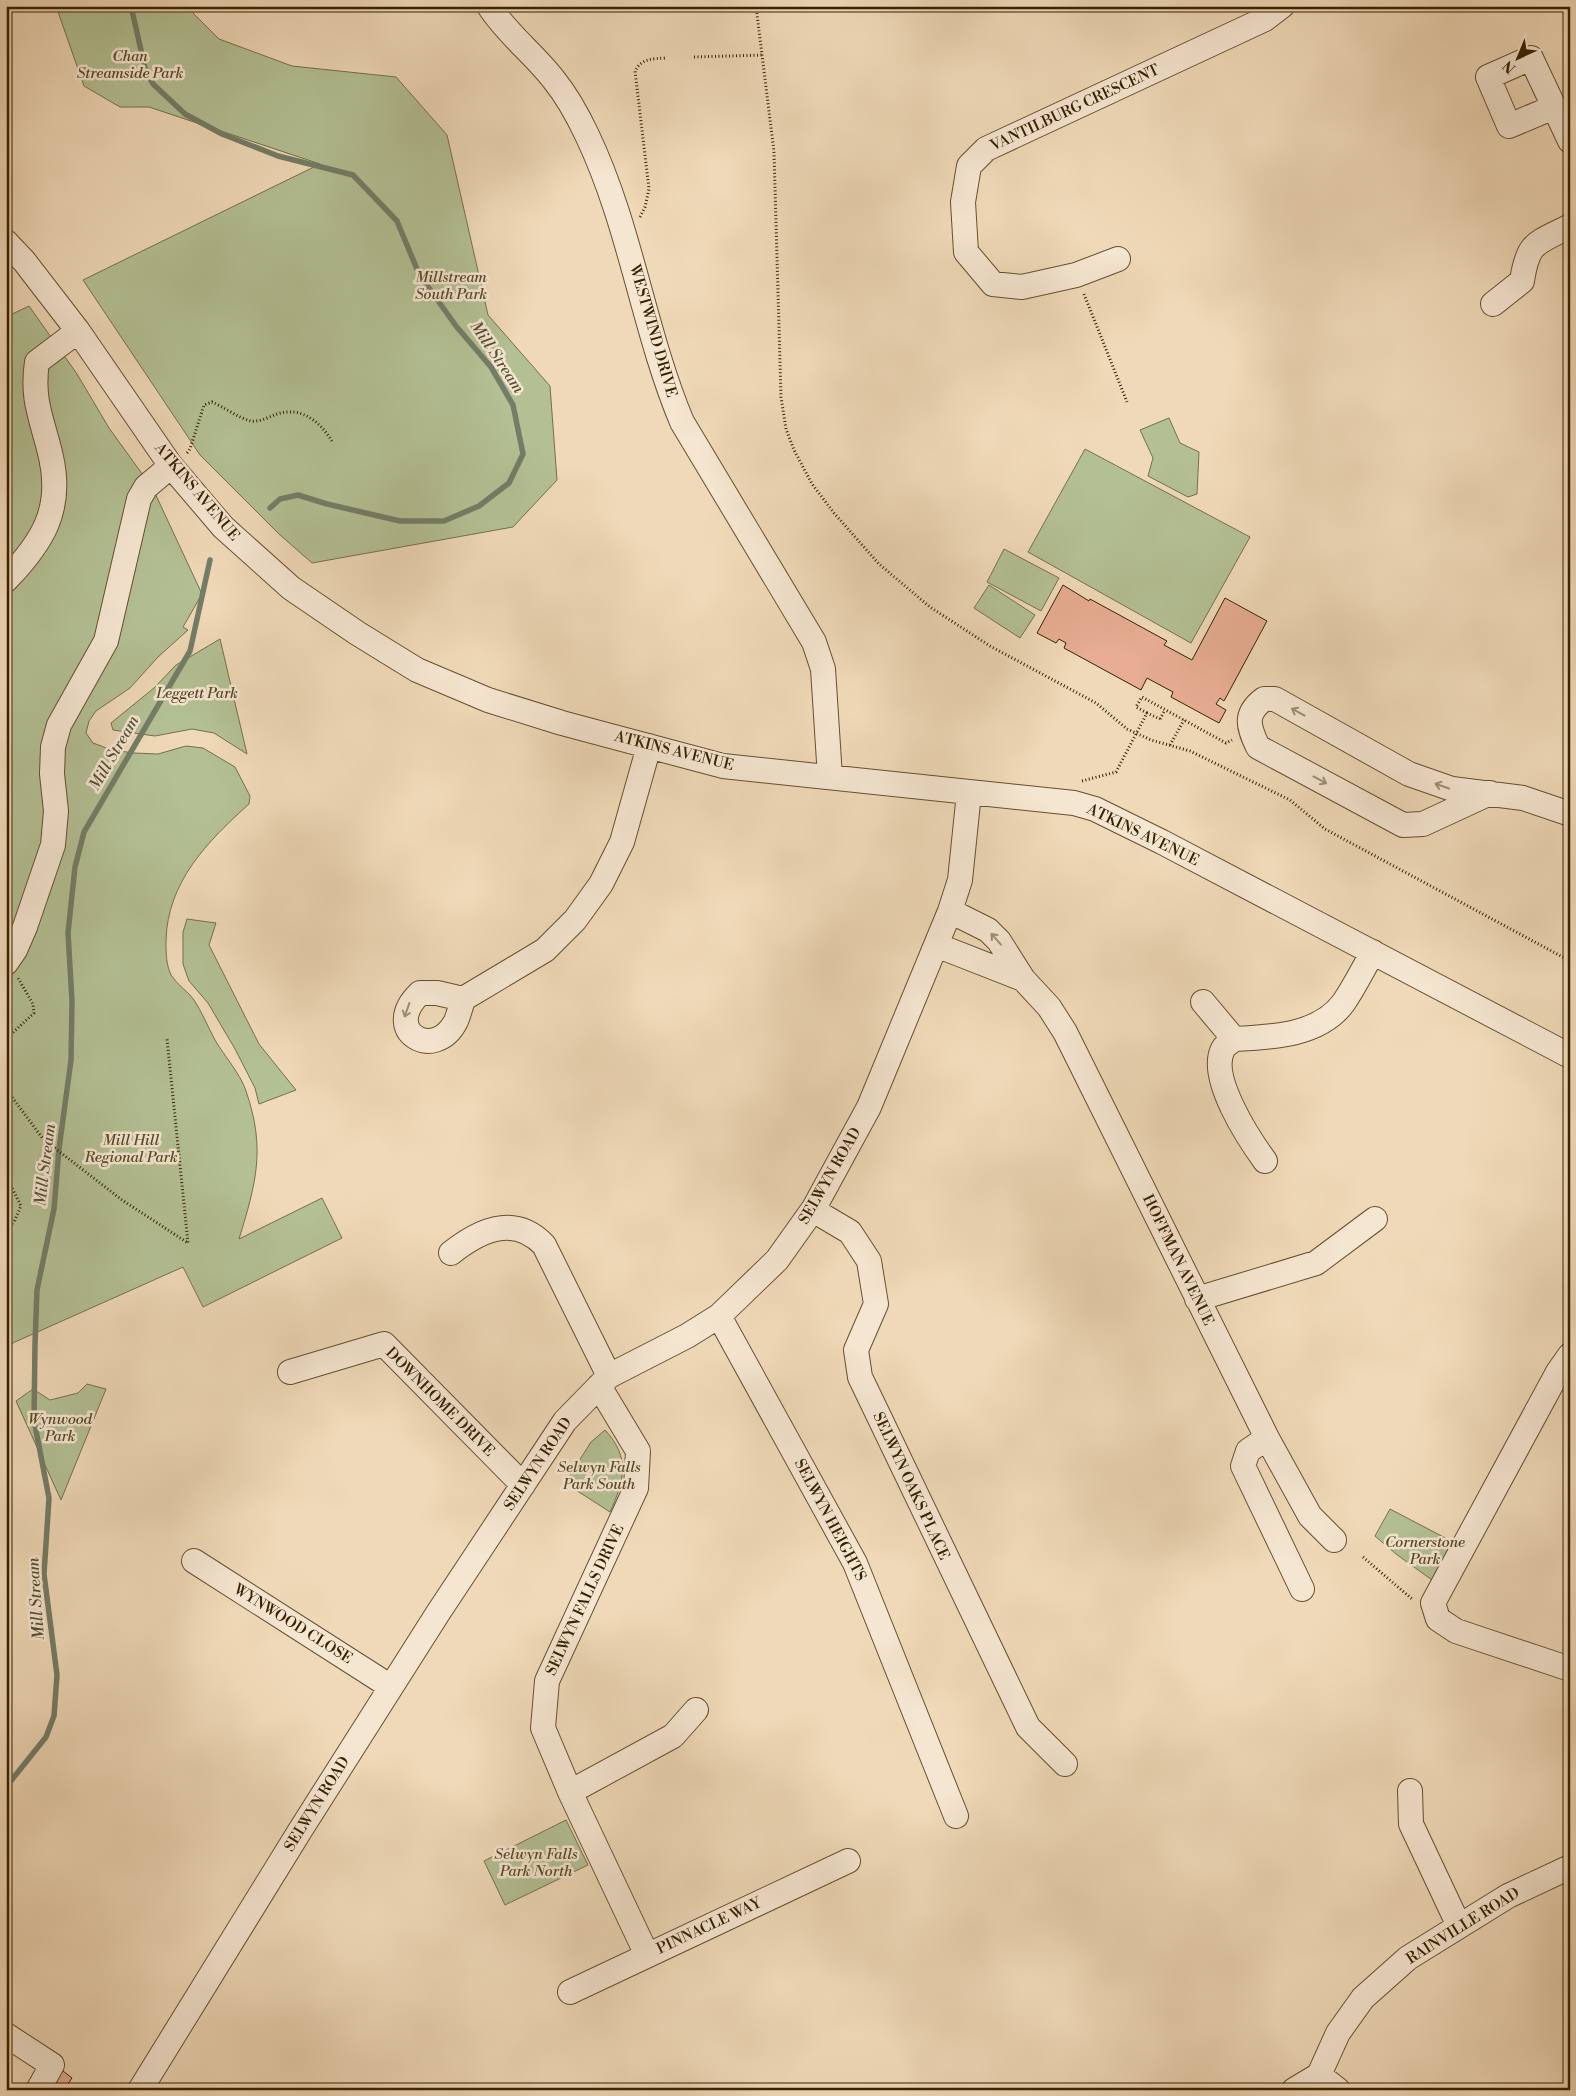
<svg xmlns="http://www.w3.org/2000/svg" width="1576" height="2096" viewBox="0 0 1576 2096" font-family="'Libre Bodoni',serif">
	<style>
		.green { fill: #b3c094; stroke: #75704a }
		.lines { fill: none; stroke-linecap: round; stroke-linejoin: round }
		.stream { stroke: #737d67; stroke-width: 5.5 }
		.building { fill: #e8ad93; stroke: #372101 }
		.minor-casing { stroke: #654f2f; stroke-width: 26 }
		.path { stroke: #372101; stroke-width: 3; stroke-dasharray: 1 2.5; stroke-linecap: butt }
		.minor { stroke: #f5e6d1; stroke-width: 24 }
		.path-bridge { stroke: #372101; stroke-width: 3; stroke-dasharray: 1 2.5; stroke-linecap: butt }
		.oneway { stroke: #a08d73 }
		.labels { text-anchor: middle; dominant-baseline: central; stroke-width: 5; stroke-linejoin: round; paint-order: stroke }
		.park-label { font-size: 15px; font-style: italic; fill: #564926; stroke: #f5e6d1 }
		.street-label { font-size: 15px; fill: #372101; stroke: #f5e6d1 }
		.water-label { font-size: 16px; font-style: italic; fill: #554f34; stroke: #f5e6d1 }
	</style>
	<rect width="100%" height="100%" fill="#f0d9b8"/>
	<filter id="stains"><feTurbulence type="fractalNoise" baseFrequency=".004" numOctaves="4"/><feColorMatrix values="0 0 0 0 .2 0 0 0 0 .09 0 0 0 0 .02 0 0 0 .5 -.17"/></filter>
	<radialGradient id="worn" r=".72"><stop offset=".6" stop-color="#630" stop-opacity="0"/><stop offset="1" stop-color="#630" stop-opacity=".3"/></radialGradient>
	<!-- green -->
	<path class="green" d="M56,6H186L219,39L292,66L396,77L447,135L488,315L550,386L557,480L513,527L312,563L279,534L200,455L83,280L320,164L149,107H120L84,86Z
		M29,306L77,374L109,428L153,489L202,594L183,627L188,630L158,657L130,688L96,711L89,721L86,733L93,743L112,750L134,753L158,754L186,746L203,748L235,767L250,796L249,804C208,841 167,882 166,941C166,953 166,964 171,975C177,985 188,991 194,1000C202,1012 208,1027 215,1040C225,1057 240,1073 246,1091C266,1149 256,1183 239,1239L322,1198L342,1238L203,1307L183,1267L6,1346V317Z
		M1169,418L1180,443L1199,452L1197,494L1188,497L1148,476L1153,458L1140,430Z
		M1085,449L1250,537L1191,643L1028,552Z
		M1004,549L1059,578L1041,611L987,582Z
		M989,585L1035,615L1020,638L974,608Z
		M220,639L247,754L214,733L192,729L155,736L113,730L111,723L154,688L176,665Z
		M187,919L216,923L209,945L259,1044L296,1090L259,1104L255,1088L235,1049L208,1003L189,981L183,964V932Z
		M87,1384L106,1389L61,1500L16,1401L33,1389L50,1400L78,1393Z
		M605,1430C631,1458 624,1481 610,1512L565,1483L591,1442Z
		M1390,1509L1453,1542L1432,1580L1396,1554L1375,1536Z
		M566,1820L588,1865L505,1905L484,1861Z"/>
	<g class="lines">
		<!-- stream -->
		<path class="stream" d="M131,6L145,68L153,84L185,114L222,134L278,156L353,175L397,221L419,274L456,326L491,367L513,405L523,454L509,483L479,506L444,521H400L327,504L298,495L280,499L270,508
			M6,1787L46,1737L54,1716L57,1675L44,1574L49,1498L34,1420L35,1344L37,1290L54,1209L59,1149L71,1060L72,1001L68,933L75,867L84,832L190,651L210,560"/>
	</g>
	<!-- building -->
	<path class="building" d="M1063,585L1089,601L1090,599L1167,641L1164,645L1192,660L1225,598L1267,621L1224,701L1220,698L1216,704L1226,710L1219,723L1171,697L1173,692L1147,678L1141,690L1064,648L1066,643L1059,639L1056,643L1037,633Z
		M63,2071L72,2078L64,2090H49Z"/>
	<g class="lines">
		<!-- minor casing -->
		<g class="minor-casing">
			<path id="minor" d="M489,6C507,34 534,54 554,80C567,96 578,116 587,135C631,227 643,329 682,422L814,642L823,669L830,777
				M1554,107L1509,126L1488,77L1531,58L1570,141
				M6,242L24,261L78,331L171,466L223,527L291,588L357,633L417,670L488,700L562,723L723,766L1074,803L1095,809L1162,842L1570,1056
				M1118,259L1076,275L1022,287L993,284L966,252L963,202L969,166L986,149L1265,19L1282,6
				M1493,304L1522,281C1528,241 1536,244 1570,226
				M6,580C42,543 63,510 51,457C43,421 31,401 37,362L78,331
				M1490,793L1423,824L1403,825L1258,747C1248,726 1244,714 1264,699H1275L1409,774L1452,789L1523,798L1570,814
				M950,911L988,930L999,941L1023,979L1049,1007L1065,1032L1267,1438L1310,1516L1334,1540
				M936,945L1023,979
				M6,963L15,950L25,927L53,845L56,811L52,774L53,747L59,725L106,641L139,499L146,487L171,466
				M463,999C461,1006 459,1014 456,1021C435,1063 380,1031 420,993H437L463,999L545,950L575,920L601,884L622,842L649,746
				M1203,1002L1234,1039C1271,1037 1320,1036 1344,1002C1355,986 1363,969 1373,952
				M1234,1039C1231,1042 1225,1045 1223,1049C1208,1077 1249,1139 1265,1161
				M814,1208L823,1216L850,1232L869,1261L876,1304L856,1350L860,1377L1028,1727L1065,1764
				M451,1253C480,1230 514,1214 544,1245L609,1376
				M1197,1299L1316,1263L1375,1219
				M719,1316L855,1563L956,1816
				M1570,1355L1558,1372L1433,1603L1438,1619L1456,1631L1570,1669
				M290,1372L384,1344L523,1485
				M599,1386L638,1451L636,1488L547,1681L543,1728L570,1792L647,1955
				M1267,1438L1248,1451L1243,1466L1302,1589
				M194,1561L391,1687
				M1410,1791L1411,1824L1459,1926
				M570,1792L673,1736L696,1710
				M570,1992L848,1861
				M6,2035L52,2065L38,2090
				M1319,2075L1338,2090
				M140,2090L301,1829L438,1613L565,1421L609,1376L687,1336L719,1316L777,1260L814,1208L869,1107L950,911L960,880L969,793
				M1294,2090L1319,2075L1338,2033L1363,1998L1408,1958L1508,1896L1570,1867"/>
		</g>
		<!-- path -->
		<path class="path" d="M756,6L774,152L781,397L786,429L794,450L812,484L834,513L879,564L930,607L990,646L1096,703L1127,729L1151,740L1190,751L1290,800L1325,829L1570,961
			M694,57L763,55
			M640,217L645,207L649,189L635,71C642,58 652,59 666,58
			M1084,294L1127,402
			M187,453L190,449L204,405L212,402C224,407 238,418 251,421C260,422 269,417 277,414C302,406 320,422 332,441
			M1147,713L1136,707L1142,697L1226,743L1232,740
			M1160,719L1165,710
			M1170,745L1184,720
			M6,1044L8,1037L34,1013L33,1004L18,978
			M6,1089L43,1139L122,1200L188,1243L167,1039
			M6,1176L21,1206L14,1222L6,1228
			M1363,1557L1412,1599"/>
		<!-- minor -->
		<use href="#minor" class="minor"/>
		<!-- path-bridge -->
		<path class="path-bridge" d="M1082,781L1116,772L1147,713L1160,719"/>
	</g>
	<!-- one-way arrows -->
	<defs><path id="oneway-shaft" d="M-6 0H5M1.5-3L5.5 0L1.5 3" fill="none" stroke-width="1.6" stroke-linecap="round" stroke-linejoin="round" transform="scale(1.25)"/></defs>
	<g class="oneway">
		<use href="#oneway-shaft" transform="translate(1298 712) rotate(-151)"/>
		<use href="#oneway-shaft" transform="translate(1320 780) rotate(28)"/>
		<use href="#oneway-shaft" transform="translate(1442 786) rotate(-161)"/>
		<use href="#oneway-shaft" transform="translate(996 939) rotate(-132)"/>
		<use href="#oneway-shaft" transform="translate(407 1010) rotate(109)"/>
	</g>
	<g class="labels">
		<!-- park labels -->
		<g class="park-label">
			<text x="130" y="56">Chan<tspan x="130" dy="17">Streamside Park</tspan></text>
			<text x="451" y="277">Millstream<tspan x="451" dy="17">South Park</tspan></text>
			<text x="197" y="693">Leggett Park</text>
			<text x="131" y="1140">Mill Hill<tspan x="131" dy="17">Regional Park</tspan></text>
			<text x="60" y="1419">Wynwood<tspan x="60" dy="17">Park</tspan></text>
			<text x="599" y="1467">Selwyn Falls<tspan x="599" dy="17">Park South</tspan></text>
			<text x="1425" y="1542">Cornerstone<tspan x="1425" dy="17">Park</tspan></text>
			<text x="536" y="1854">Selwyn Falls<tspan x="536" dy="17">Park North</tspan></text>
		</g>
		<!-- street labels -->
		<g class="street-label">
			<text transform="translate(1075 108) rotate(-25)">VANTILBURG CRESCENT</text>
			<text transform="translate(653 331) rotate(74)">WESTWIND DRIVE</text>
			<text transform="translate(197 492) rotate(50)">ATKINS AVENUE</text>
			<text transform="translate(674 751) rotate(14)">ATKINS AVENUE</text>
			<text transform="translate(1143 835) rotate(26)">ATKINS AVENUE</text>
			<text transform="translate(830 1176) rotate(-60)">SELWYN ROAD</text>
			<text transform="translate(1178 1260) rotate(64)">HOFFMAN AVENUE</text>
			<text transform="translate(440 1402) rotate(45)">DOWNHOME DRIVE</text>
			<text transform="translate(538 1464) rotate(-56)">SELWYN ROAD</text>
			<text transform="translate(911 1486) rotate(65)">SELWYN OAKS PLACE</text>
			<text transform="translate(830 1520) rotate(62)">SELWYN HEIGHTS</text>
			<text transform="translate(585 1600) rotate(-65)">SELWYN FALLS DRIVE</text>
			<text transform="translate(293 1624) rotate(32)">WYNWOOD CLOSE</text>
			<text transform="translate(317 1804) rotate(-58)">SELWYN ROAD</text>
			<text transform="translate(709 1926) rotate(-25)">PINNACLE WAY</text>
			<text transform="translate(1463 1926) rotate(-32)">RAINVILLE ROAD</text>
		</g>
		<!-- water labels -->
		<g class="water-label">
			<text transform="translate(497 357) rotate(56)">Mill Stream</text>
			<text transform="translate(114 753) rotate(-60)">Mill Stream</text>
			<text transform="translate(45 1165) rotate(-83)">Mill Stream</text>
			<text transform="translate(36 1599) rotate(-94)">Mill Stream</text>
		</g>
	</g>
	<!-- margin -->
	<rect width="1576" height="2096" fill="none" stroke="#f0d9b8" stroke-width="25"/>
	<rect x="8" y="8" width="1561" height="2081" fill="none" stroke="#372101" stroke-width="2.5"/>
	<rect x="12" y="12" width="1551" height="2071" fill="none" stroke="#372101"/>
	<!-- north arrow -->
	<g transform="translate(1518 58) rotate(224)" stroke="#f5e6d1" stroke-width="4" paint-order="stroke">
	<path d="M0-4L9 19L0 12L-9 19Z" fill="#372101"/>
	<text y="-8" font-size="14" font-weight="bold" text-anchor="middle" fill="#372101">N</text>
	</g>
	<rect width="100%" height="100%" filter="url(#stains)"/>
	<rect width="100%" height="100%" fill="url(#worn)"/>
</svg>
